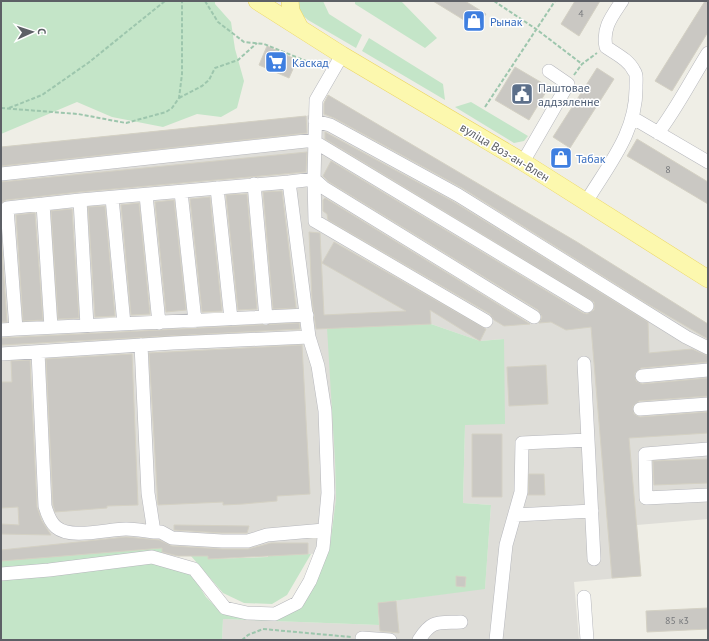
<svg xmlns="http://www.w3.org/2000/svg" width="709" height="641" viewBox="0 0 709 641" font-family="'PT Sans',sans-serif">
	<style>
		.industrial { fill: #deddd8 }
		.green { fill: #c4e5c8 }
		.building { fill: #cac8c3; stroke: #d4d1c4 }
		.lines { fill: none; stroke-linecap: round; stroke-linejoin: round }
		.minor-casing { stroke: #b6b7bc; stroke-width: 14 }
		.major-casing { stroke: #ecd662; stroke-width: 18 }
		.path { stroke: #9dc6ad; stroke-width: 2; stroke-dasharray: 4 2; stroke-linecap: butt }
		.minor { stroke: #fff; stroke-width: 13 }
		.major { stroke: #fcf8ae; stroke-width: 17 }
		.labels { text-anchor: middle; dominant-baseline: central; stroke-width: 3; stroke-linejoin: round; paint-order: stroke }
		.number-label { font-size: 10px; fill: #787a7d }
		.shop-label { font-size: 12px; fill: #366cbe; stroke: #fff; text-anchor: start }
		.service-label { font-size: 12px; fill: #4e5e75; stroke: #fff; text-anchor: start }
		.street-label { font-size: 12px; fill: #5d6066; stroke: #fff }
	</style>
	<rect width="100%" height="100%" fill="#efeee6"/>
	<!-- industrial -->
	<path class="industrial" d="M328,95L708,324V519L637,525L641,576L574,582L579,640H222L223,619L379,625L378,603L485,588L491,505L463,503L465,424L504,339L480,341L431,324L334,427L336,499L330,545L328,553L208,559V556H162V548L1,561V147L306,116L319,112Z"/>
	<!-- green -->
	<path class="green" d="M1,1H215V4L231,22L235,49L244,81L237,108L221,117L197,114L163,127L112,117L77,102L1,134Z
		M295,1H323L329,14L362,35L356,48L308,20L300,13Z
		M355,1H401L437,38L425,48L355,4Z
		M369,38L443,84L445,100L362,51Z
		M471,102L528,136L524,141L514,143L455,107Z
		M431,324L480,341L504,339L505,424L465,425L463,503L491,505L485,589L378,603L379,625L223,619L222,640H1V561L143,549L162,548V556L192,575L206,597L222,613L279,618L328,553L330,545L336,499L335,460L327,328Z
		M311,554L287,595L272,604L244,603L223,593L191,556H208V559L268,557V555Z"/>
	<!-- building -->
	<path class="building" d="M433,1H465L486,14L477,28Z
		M575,1H600L579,36L561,24Z
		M705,1H708V32L672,91L655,81Z
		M267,46L297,60L289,78L259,65Z
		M515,67L549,87L529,120L495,100Z
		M597,68L614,79L570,148L553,137Z
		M328,95L577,242L708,324V339L646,303L462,188L334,118L324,114V103Z
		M306,116L307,133L1,166V147Z
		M325,132L454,202L648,322L649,353L692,349L708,356V362L641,368L635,373L636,381L642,384L708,378V396L639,401L633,406L634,414L640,417L708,412V433L629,438L641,576L612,578L591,327L566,330L551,322L539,323L542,317L538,310L329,182L323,176L331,161L583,313L587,314L594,310V302L325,139Z
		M637,139L708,182V204L627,156Z
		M307,152L306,172L79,192L6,200L1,203V182Z
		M282,191L296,308L273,309L263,192Z
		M247,194L257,309L238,310L226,195Z
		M210,197L222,311L202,312L190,199Z
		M325,198L530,324L504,326L494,320L490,314L328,220L327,214L323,211V200Z
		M174,200L186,310L166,312L155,202Z
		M139,203L150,314L131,315L121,205Z
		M105,206L115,316L95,317L88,207Z
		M72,209L79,318L58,319L51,211Z
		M35,213L43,320L23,321L16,215Z
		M309,232L320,233L324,315L406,311L322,263L334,242L486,329L480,341L430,310L431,324L316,329L312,300Z
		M1,235L7,322H1Z
		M299,323L300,329L1,345V338Z
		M302,345L310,494L277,496V501L243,504L223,505V502L158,505L149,353Z
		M132,354L138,505L107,506V508L55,512L53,505L46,359Z
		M30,360L37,507L42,521L51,535L1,534V524L19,525L18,507L1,508V382H12L11,361Z
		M546,365L548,404L509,406L507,367Z
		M472,434H502V497H472Z
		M708,459V483L654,485L653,461Z
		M529,474H544L545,495H528Z
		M174,525L249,526L247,533H222L174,530Z
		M126,537L159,540L172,546L222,549H248L271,543H308V554L208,559V556H178L162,552V548L1,561V550Z
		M456,576L466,577L465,587L456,586Z
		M396,601L399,633L380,631L378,603Z
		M708,608V629L647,632L646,611Z"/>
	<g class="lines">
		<!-- minor casing -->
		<g class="minor-casing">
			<path id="minor" d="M633,118L708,162
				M315,121L330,125L458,195L686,337L708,348
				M658,133C677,108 691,80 708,53
				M315,142L587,306
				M523,162L568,84L549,71
				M1,174L315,140
				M314,179L324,188L534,317
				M314,179L315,221L486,321
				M289,182L80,200L7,208L16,329L307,315
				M254,184L266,318
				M217,188L231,319
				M181,192L195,321
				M146,195L159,323
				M112,198L124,324
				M80,200L87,326
				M586,202C609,164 637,132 636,86C636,81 637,74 634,71C629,60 616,54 606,47C602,28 612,16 622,1
				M43,204L51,327
				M1,330L16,329
				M38,352L45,506C47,513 50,522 56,527C71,540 108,529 126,529C135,529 145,531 154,532L148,493L141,345
				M1,354L173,343L309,337L289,182L314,179L316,100L342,55
				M584,363L588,440
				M642,376L708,370
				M640,409L708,404
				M708,449L645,454L646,498L708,495
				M515,515L592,511
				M154,532H161L172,538L222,541H248L267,535L324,530
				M1,574L49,570L152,557L194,569L225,608L247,613L275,614L297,603L310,581L323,548L328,493L325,411L318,366L309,337
				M584,597L587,640
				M362,638L390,640
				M419,640C432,619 438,623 461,622
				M496,640L506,545L521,492L522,443L588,440L594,559"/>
		</g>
		<!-- major casing -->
		<g class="major-casing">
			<path id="major" d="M257,1L342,55L523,162L708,279
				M290,1L291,11L300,28"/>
		</g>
		<!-- path -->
		<path class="path" d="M205,1L218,22L244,42L264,44L321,67
			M494,1L536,29L582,64
			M574,75L582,64L597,53
			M179,98L202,86L209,80L215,68L238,60L257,43
			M485,107L555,1
			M1,108L78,114L126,123L166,112L172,108L179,98L182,74V1
			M9,108L42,95L88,63L165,1
			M242,640L248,635L263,629L351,637"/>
		<!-- minor -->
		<use href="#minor" class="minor"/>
		<!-- major -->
		<use href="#major" class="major"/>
	</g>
	<!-- icons -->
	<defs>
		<g id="shop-square" transform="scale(1.15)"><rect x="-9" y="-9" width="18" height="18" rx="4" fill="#3f7fe0" stroke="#fff"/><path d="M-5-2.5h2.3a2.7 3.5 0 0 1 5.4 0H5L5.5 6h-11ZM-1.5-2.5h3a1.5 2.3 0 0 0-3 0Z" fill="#fff"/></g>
		<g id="supermarket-square" transform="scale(1.15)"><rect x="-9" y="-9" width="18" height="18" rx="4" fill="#3f7fe0" stroke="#fff"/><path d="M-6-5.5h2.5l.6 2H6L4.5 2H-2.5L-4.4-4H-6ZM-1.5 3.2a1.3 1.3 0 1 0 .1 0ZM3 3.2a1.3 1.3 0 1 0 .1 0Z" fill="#fff"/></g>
		<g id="civic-square" transform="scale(1.15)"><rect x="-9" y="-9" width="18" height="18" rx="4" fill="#5c6f8a" stroke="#fff"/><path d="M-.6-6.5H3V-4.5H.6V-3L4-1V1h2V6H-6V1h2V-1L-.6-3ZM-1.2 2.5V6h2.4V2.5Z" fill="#fff"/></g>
	</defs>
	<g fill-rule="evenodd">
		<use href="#shop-square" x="474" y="21"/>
		<use href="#supermarket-square" x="276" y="62"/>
		<use href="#civic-square" x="522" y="94"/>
		<use href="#shop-square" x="561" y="158"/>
	</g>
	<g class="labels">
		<!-- number labels -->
		<g class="number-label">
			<text x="581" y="13">4</text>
			<text x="668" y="169">8</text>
			<text x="677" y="620">85 к3</text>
		</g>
		<!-- shop labels -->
		<g class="shop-label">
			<text x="490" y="21">Рынак</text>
			<text x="292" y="62">Каскад</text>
			<text x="576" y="158">Табак</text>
		</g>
		<!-- service labels -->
		<g class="service-label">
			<text x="538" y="87">Паштовае<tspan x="538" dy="14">аддзяленне</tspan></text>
		</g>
		<!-- street labels -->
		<g class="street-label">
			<text transform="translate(505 152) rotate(31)">вуліца Воз-ан-Влен</text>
		</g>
	</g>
	<!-- border -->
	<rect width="709" height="641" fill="none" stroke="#5d6066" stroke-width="4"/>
	<!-- north arrow -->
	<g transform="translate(32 32) rotate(87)" stroke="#ffffff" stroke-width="3" paint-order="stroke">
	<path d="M0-3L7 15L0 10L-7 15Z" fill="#5d6066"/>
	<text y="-6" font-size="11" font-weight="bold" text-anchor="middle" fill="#5d6066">С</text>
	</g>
</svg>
